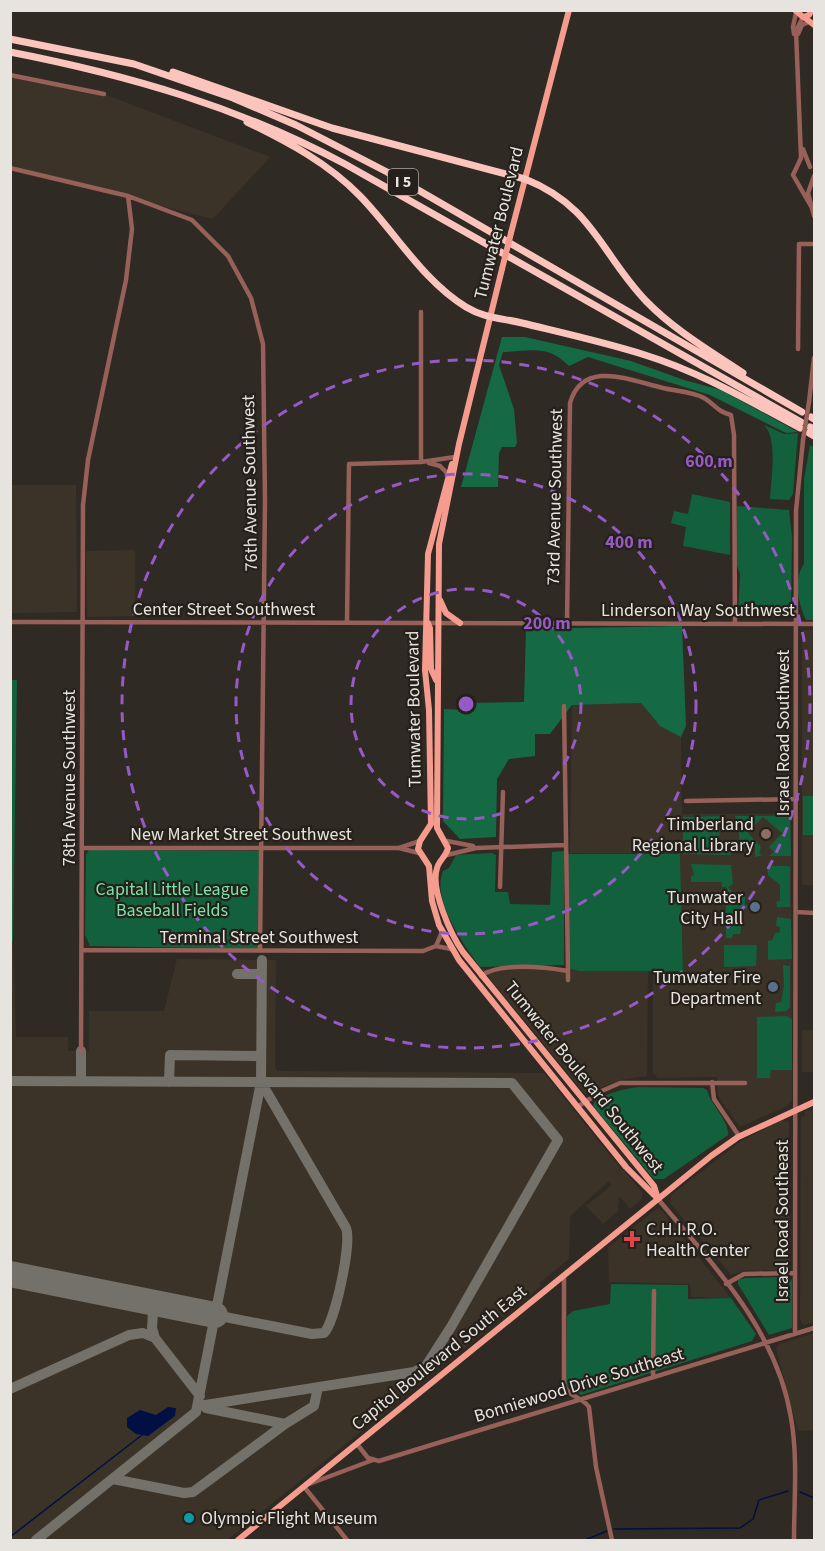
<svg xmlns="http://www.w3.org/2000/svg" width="825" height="1551" viewBox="0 0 825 1551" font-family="'Source Sans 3',sans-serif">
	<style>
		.built { fill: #3c3328 }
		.green { fill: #13603d }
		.forest { fill: #156a43 }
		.water { fill: #011044 }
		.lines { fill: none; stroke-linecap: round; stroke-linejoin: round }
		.stream { stroke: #011044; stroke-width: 1.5 }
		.taxiway { stroke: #74706a; stroke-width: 10 }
		.runway { stroke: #74706a; stroke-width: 26 }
		.minor { stroke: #976059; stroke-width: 4.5 }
		.major { stroke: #f59c8f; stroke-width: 6 }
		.highway { stroke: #fbc4bc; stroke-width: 7 }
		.minor-bridge { stroke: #976059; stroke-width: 4.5 }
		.major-bridge { stroke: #f59c8f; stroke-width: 6 }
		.ring { fill: none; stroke: #965ac7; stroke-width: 3; stroke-dasharray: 10 8 }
		.education-dot { fill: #8d6e63; stroke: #25201a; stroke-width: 2 }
		.service-dot { fill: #5c6f8a; stroke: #25201a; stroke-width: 2 }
		.health-dot { fill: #e0444e; stroke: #25201a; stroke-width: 2 }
		.culture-dot { fill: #0f9aa8; stroke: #25201a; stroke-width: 2 }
		.labels { text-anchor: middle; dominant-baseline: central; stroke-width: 4.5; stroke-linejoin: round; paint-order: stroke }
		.shield { fill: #25201a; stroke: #ada8a4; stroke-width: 1.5 }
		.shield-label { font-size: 16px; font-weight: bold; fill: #e7e3df }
		.street-label { font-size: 18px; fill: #e7e3df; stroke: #25201a }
		.poi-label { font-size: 18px; fill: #e7e3df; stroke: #25201a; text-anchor: end }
		.park-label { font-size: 18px; fill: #78e4a9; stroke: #25201a }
		.centre { fill: #965ac7; stroke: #25201a; stroke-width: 3 }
		.ring-label { font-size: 18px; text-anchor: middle; font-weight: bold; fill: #965ac7; stroke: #25201a; stroke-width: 4.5; stroke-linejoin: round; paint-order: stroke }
	</style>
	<rect width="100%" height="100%" fill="#2f2a23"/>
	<!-- built -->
	<path class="built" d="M10,75L104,94L270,157L213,219L11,168Z
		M11,485H76L77,612L11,613Z
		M135,550V616L87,617L86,551Z
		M805,630H814V885H802V632Z
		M642,703L655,721L681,737L682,814H791L792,1100L787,1106L740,1127L718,1096L717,1077L658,1078L653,1073V970H683L680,854L570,853L572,705Z
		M11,941H13L16,1037H68V1051H89V1011H164L177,959L276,960L275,1068L278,1071L544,1073L620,1168L616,1173L622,1168L642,1192V1199L630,1209L619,1196L618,1211L603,1224L586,1206L607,1189L611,1185L609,1181L570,1216L569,1259L539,1283L541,1286L227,1540H11Z
		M567,968L579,971L648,970L647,1076L620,1080L585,1094L482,969Z
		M802,1030H814V1072H802Z
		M814,1109V1322L804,1325L800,1320L801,1117L805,1116V1111Z
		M781,1120L788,1121L789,1124L790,1271L746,1270L731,1275L670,1203L671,1195L740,1142Z
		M658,1208L662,1211L731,1298L691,1297L690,1284L609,1282L608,1247Z
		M814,1333V1430L798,1431L776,1348L780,1344Z"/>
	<!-- green -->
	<path class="green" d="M764,425L784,434L798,433L793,494L789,500L770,499C771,479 778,438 764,425Z
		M810,445L814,447V620H806C798,604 793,579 804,564V479Z
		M692,494L730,502V555L683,546L686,527L671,523L674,511L688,514Z
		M737,506L789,510L792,537L791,612L788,617L738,615L740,574L735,560Z
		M10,680H17L13,941H10Z
		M803,796H814V835H803Z
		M720,816L719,848L730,849L731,855L683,854V817Z
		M735,816H790L791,856H769L774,852L769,847L782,833L763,817L748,833L761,847L759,854L763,855L755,857V845L739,842V820H736Z
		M89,850L259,851L258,949L90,946L85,935L86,855Z
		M564,851V965L480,967C464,945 431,900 443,871L449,868L456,855L492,853L496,855L495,892H508L510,904L550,905L552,852Z
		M567,854H680L683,971H579L567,968Z
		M691,864L731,865L733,884L728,887L740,899L739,894H745V905H747V908H740L739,922H742L740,934H733L732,938H726V887H722V882H691V876L694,875Z
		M767,866H789L790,868V907H777L776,902L780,901V885L768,875Z
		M777,917L791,919L792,959L768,960V941L772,940L775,933L780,932V927L776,926Z
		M724,945H757L756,966L724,967Z
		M783,965L790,966V1007L786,1011L775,1012L776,1003L781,1002L784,986Z
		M786,1016L792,1019V1070H771L770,1078H757V1017Z
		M639,1087L703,1088L707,1090C711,1106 729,1120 728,1135L664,1179H654L593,1106L595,1101C610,1092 623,1089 639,1087Z
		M788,1277L792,1281V1328L769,1335L738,1284V1280L745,1278Z
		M611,1284L688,1285V1299L731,1298L756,1334L752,1341L581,1395L566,1385L567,1316L573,1311L610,1304Z"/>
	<!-- forest -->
	<path class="forest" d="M502,337H525L631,361L684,380L721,390L798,432L786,433L710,395L588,357L569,366C548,344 531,351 503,352L499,365L514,409L517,443L515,447H502L499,453L498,487H461Z
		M682,626L686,726L681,737L660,726L641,703L572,705L550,734H535V756L509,759L497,779L496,837L460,839L443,821L444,709L463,710L464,703L524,702L526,629Z"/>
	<!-- water -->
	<path class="water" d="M168,1407L176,1408L175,1416L148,1436L136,1434L127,1427V1418L140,1410L156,1415Z"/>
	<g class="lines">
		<!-- stream -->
		<path class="stream" d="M800,1492L814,1498
			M614,1529L740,1528L753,1519L759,1500L788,1491
			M10,1537L142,1435
			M585,1540L607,1531"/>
		<!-- taxiway -->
		<path class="taxiway" d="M237,974H262
			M10,1081L512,1083L558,1140L451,1327L426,1366L414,1372L199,1406
			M81,1081V1051
			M169,1082L170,1055L261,1056
			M140,1300L153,1313L152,1328L155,1338L200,1396
			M215,1315L312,1334L324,1333C335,1322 352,1243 346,1228L261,1082
			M10,1389L129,1335L143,1333L155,1338
			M206,1408L285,1424L314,1406L318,1387
			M113,1479L184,1493L193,1492L285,1424
			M36,1540L196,1412L261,1082L262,960"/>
		<!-- runway -->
		<path class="runway" d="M10,1274L215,1315"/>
		<!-- minor -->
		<path class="minor" d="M803,17L796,31L801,158L793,175L812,208
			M794,34L793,27L796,13
			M798,34L802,25L809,22
			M10,75L104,94
			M803,149L810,167
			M10,168L128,196L192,220L228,256L251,298L263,344L265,501L260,951
			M814,176L808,193L814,216
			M421,312V462
			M798,349L799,244H814
			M809,402L814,358
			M429,463L440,466L448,474
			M10,622L814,624
			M347,622L349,464L421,462L455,457
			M567,623L570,403C583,358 632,381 663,388C675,391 694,392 704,398C716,405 716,411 731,415L734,435L735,622
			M564,706L568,971
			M686,801L797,799
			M447,841L473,846
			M83,848H399L420,841
			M399,848L419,853
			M447,855L476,848L564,845
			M500,887L503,792
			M797,912L814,913
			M436,946L442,932
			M82,950L423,951L436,946L451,949
			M481,976C499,962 545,967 568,971V980
			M81,1051L83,505L88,460L126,280L132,229L128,196
			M712,1082L714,1099L739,1136
			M577,1107L604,1090L620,1083H745
			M658,1199C713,1265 777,1330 791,1418C798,1458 794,1500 794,1540
			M564,1275V1385C569,1397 582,1397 589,1407L596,1467L612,1540
			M726,1284L744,1274L795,1273
			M795,1334L796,511L803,440
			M653,1376L654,1291
			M357,1444L368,1458L379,1461L814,1328
			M309,1484L373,1460
			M305,1488L347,1540"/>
		<!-- major -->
		<path class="major" d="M795,10L803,17L809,15L812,10
			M804,17L814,25
			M511,233L569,10
			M502,269L459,444L439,544L437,828L448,848C446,857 439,860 437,868C430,889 451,935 463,952L654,1186L658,1199
			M452,464L428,554L425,670L429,710L431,824L420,841L418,849L429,866L432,901L439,925L459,960L626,1167L658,1199
			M440,600L446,613L460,623
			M428,623L430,628L431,669L436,680
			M238,1540L711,1156L738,1137L814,1102"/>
		<!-- highway -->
		<path class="highway" d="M10,39L134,64L233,98L296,125L387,172L802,412
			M10,52C128,75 239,107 345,164L801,422
			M173,72L332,128L525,179C593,206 601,254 646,301C674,330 710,351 743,373
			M247,122C288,142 328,163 360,196C395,232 423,281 466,307C484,318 501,318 522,323C563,333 604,342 645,355C700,372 749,401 800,428
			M811,417L814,419
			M810,427L814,429
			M809,433L814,436"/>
		<!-- minor-bridge -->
		<path class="minor-bridge" d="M803,440L809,402"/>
		<!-- major-bridge -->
		<path class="major-bridge" d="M502,269L511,233"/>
	</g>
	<!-- distance rings -->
	<g class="ring">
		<circle cx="466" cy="704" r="115"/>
		<circle cx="466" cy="704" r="230"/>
		<circle cx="466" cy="704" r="344"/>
	</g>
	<!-- markers -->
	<circle class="education-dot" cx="766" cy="834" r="6"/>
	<g class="service-dot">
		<circle cx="755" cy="907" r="6"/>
		<circle cx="773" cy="987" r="6"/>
	</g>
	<path class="health-dot" d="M629 1230h6v6h6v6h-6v6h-6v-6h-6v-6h6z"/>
	<circle class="culture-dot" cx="189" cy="1518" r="6"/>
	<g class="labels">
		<!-- shield labels -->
		<rect class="shield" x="388" y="169" width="30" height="26" rx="4.5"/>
		<g class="shield-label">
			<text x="403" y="182">I 5</text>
		</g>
		<!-- street labels -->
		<g class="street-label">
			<text transform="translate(499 223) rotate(-76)">Tumwater Boulevard</text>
			<text transform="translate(250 483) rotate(-91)">76th Avenue Southwest</text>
			<text transform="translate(555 497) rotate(-89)">73rd Avenue Southwest</text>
			<text x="224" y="609">Center Street Southwest</text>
			<text x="698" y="610">Linderson Way Southwest</text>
			<text transform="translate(414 709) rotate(-91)">Tumwater Boulevard</text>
			<text transform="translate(783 733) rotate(-90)">Israel Road Southwest</text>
			<text transform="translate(69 778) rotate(-90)">78th Avenue Southwest</text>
			<text x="241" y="834">New Market Street Southwest</text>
			<text x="259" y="937">Terminal Street Southwest</text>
			<text transform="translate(584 1077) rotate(51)">Tumwater Boulevard Southwest</text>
			<text transform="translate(782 1221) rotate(-90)">Israel Road Southeast</text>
			<text transform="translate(439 1358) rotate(-39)">Capitol Boulevard South East</text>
			<text transform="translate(579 1385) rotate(-17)">Bonniewood Drive Southeast</text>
		</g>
		<!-- poi labels -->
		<g class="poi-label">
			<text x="754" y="824">Timberland<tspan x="754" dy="21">Regional Library</tspan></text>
			<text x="743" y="897">Tumwater<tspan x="743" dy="21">City Hall</tspan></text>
			<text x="761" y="977">Tumwater Fire<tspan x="761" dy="21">Department</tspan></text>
			<text x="646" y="1229" text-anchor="start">C.H.I.R.O.<tspan x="646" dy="21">Health Center</tspan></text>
			<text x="201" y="1518" text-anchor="start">Olympic Flight Museum</text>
		</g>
		<!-- park labels -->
		<g class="park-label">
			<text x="172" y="889">Capital Little League<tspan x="172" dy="21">Baseball Fields</tspan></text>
		</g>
	</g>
	<circle cx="466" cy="704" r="9" class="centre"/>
	<g class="ring-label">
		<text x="709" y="467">600 m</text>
		<text x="629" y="548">400 m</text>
		<text x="547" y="629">200 m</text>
	</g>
	<!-- border -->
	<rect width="825" height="1551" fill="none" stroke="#e7e3df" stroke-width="24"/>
</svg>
